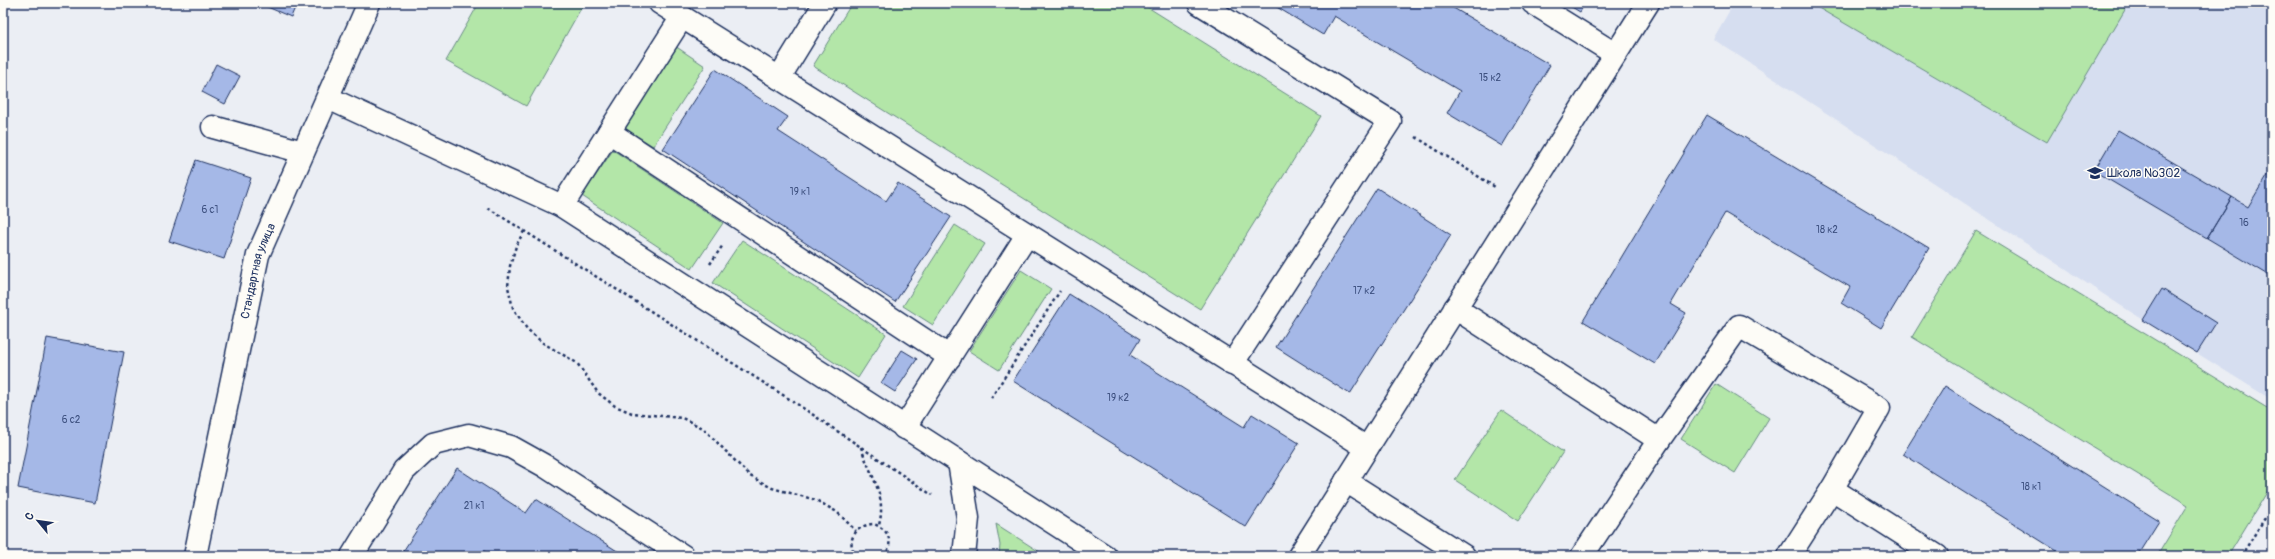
<svg xmlns="http://www.w3.org/2000/svg" width="2275" height="559" viewBox="0 0 2275 559" font-family="Pangolin,sans-serif">
	<style>
		.built { fill: #d6def0 }
		.green { fill: #b3e6a8; stroke: #678a83 }
		.building { fill: #a5b8e7; stroke: #1b2f5e }
		.lines { fill: none; stroke-linecap: round; stroke-linejoin: round }
		.minor-casing { stroke: #1b2f5e; stroke-width: 25 }
		.path { stroke: #1b2f5e; stroke-width: 2.5; stroke-dasharray: 3 3; stroke-linecap: butt }
		.minor { stroke: #fdfcf7; stroke-width: 22 }
		.labels { text-anchor: middle; dominant-baseline: central; stroke-width: 3; stroke-linejoin: round; paint-order: stroke }
		.number-label { font-size: 10px; fill: #3e5180 }
		.poi-label { font-size: 12px; fill: #1b2f5e; stroke: #fdfcf7; text-anchor: start }
		.street-label { font-size: 12px; fill: #1b2f5e; stroke: #fdfcf7 }
	</style>
	<rect width="100%" height="100%" fill="#ebeef4"/>
	<filter id="ink" filterUnits="userSpaceOnUse"><feTurbulence type="fractalNoise" baseFrequency=".025" numOctaves="2"/><feDisplacementMap in="SourceGraphic" scale="8" xChannelSelector="R" yChannelSelector="G"/><feConvolveMatrix kernelMatrix="1 2 1 2 8 2 1 2 1" color-interpolation-filters="sRGB"/></filter>
	<g filter="url(#ink)">
		<!-- built -->
		<path class="built" d="M1734,3H2272V400L2123,307L1713,39Z"/>
		<!-- green -->
		<path class="green" d="M479,3H584L526,106L446,61Z
			M852,3H1141L1321,116L1200,309L813,66Z
			M1810,3H2129L2047,142Z
			M675,46L705,66L653,146L622,127Z
			M613,150L723,223L692,269L582,196Z
			M955,225L985,244L933,325L903,306Z
			M1976,231L2272,411V484L2228,556H2157L2188,505L1912,337Z
			M742,240L886,334L858,378L713,283Z
			M1021,270L1051,289L999,370L969,351Z
			M1716,384L1769,418L1735,473L1681,439Z
			M1501,410L1563,452L1518,521L1455,480Z
			M996,524L1046,556H999L1000,545Z"/>
		<!-- building -->
		<path class="building" d="M258,3H297L291,17Z
			M1277,3H1445L1550,65L1502,146L1447,113L1460,91L1334,16L1323,35L1275,6Z
			M1565,3H1585L1580,12Z
			M216,64L240,76L225,104L202,92Z
			M715,69L788,117L778,131L886,201L898,183L951,217L895,302L663,149Z
			M1707,115L1929,248L1881,328L1841,303L1850,287L1725,213L1671,304L1686,313L1655,364L1583,321Z
			M2118,130L2232,197L2207,238L2094,171Z
			M196,160L251,178L224,259L169,241Z
			M2272,167V277L2207,238L2232,197L2248,207Z
			M1377,188L1451,235L1350,394L1276,347Z
			M2162,289L2216,323L2197,353L2143,320Z
			M1069,294L1140,339L1130,355L1244,427L1252,414L1299,443L1246,527L1013,381Z
			M47,338L124,352L95,503L18,488Z
			M902,350L917,359L895,392L881,383Z
			M1945,386L2159,521L2137,556H2065L1903,454Z
			M457,468L526,513L536,499L625,556H492L484,551L480,556H400Z"/>
		<g class="lines">
			<!-- minor casing -->
			<g class="minor-casing">
				<g id="minor">
					<path d="M660,3L1367,448"/>
					<path d="M1199,3L1390,121L1232,364"/>
					<path d="M1533,3L1615,54"/>
					<path d="M779,78L825,3"/>
					<path d="M328,98L562,206L1105,556"/>
					<path d="M213,127L303,152"/>
					<path d="M609,132L950,357"/>
					<path d="M562,206L682,17"/>
					<path d="M1455,308L1659,440L1739,326L1879,408L1832,489L1937,556"/>
					<path d="M904,428L1027,235"/>
					<path d="M959,462L968,518L964,556"/>
					<path d="M1346,481L1464,556"/>
					<path id="s1" d="M195,556L258,255L369,3"/>
					<path d="M352,556L404,471L433,444L469,435L511,447L545,466L683,556"/>
					<path d="M1299,556L1648,3"/>
					<path d="M1582,556L1659,440"/>
					<path d="M1789,556L1832,489"/>
				</g>
			</g>
			<!-- path -->
			<path class="path" d="M1416,137L1495,187
				M488,208L794,402L932,495
				M524,231L516,246L510,266L508,287L513,308L527,329L543,343L577,363L598,393L615,406L632,413L682,418L703,428L750,476L772,488L816,500L837,512L856,531
				M710,264L723,245
				M991,398L1060,291
				M861,447C870,475 887,495 879,525
				M857,556C844,542 856,525 873,524C888,528 895,543 884,556
				M2241,556L2272,507"/>
			<!-- minor -->
			<use href="#minor" class="minor"/>
		</g>
	</g>
	<!-- icons -->
	<defs>
		<g id="school-bare" transform="scale(1.2)"><path d="M0-5L7-2L0 1L-7-2ZM-4 1L0 2.5L4 1V4Q0 6-4 4Z" fill="#1b2f5e" stroke="#fdfcf7" stroke-width="2.5" paint-order="stroke"/></g>
	</defs>
	<g fill-rule="evenodd">
		<use href="#school-bare" x="2095" y="173"/>
	</g>
	<g class="labels">
		<!-- number labels -->
		<g class="number-label">
			<text x="1490" y="78">15 к2</text>
			<text x="800" y="192">19 к1</text>
			<text x="210" y="210">6 с1</text>
			<text x="2244" y="223">16</text>
			<text x="1827" y="230">18 к2</text>
			<text x="1364" y="291">17 к2</text>
			<text x="1118" y="398">19 к2</text>
			<text x="71" y="420">6 с2</text>
			<text x="2031" y="487">18 к1</text>
			<text x="474" y="506">21 к1</text>
		</g>
		<!-- poi labels -->
		<g class="poi-label">
			<text x="2107" y="173">Школа №302</text>
		</g>
		<!-- street labels -->
		<g class="street-label">
			<text stroke="none"><textPath href="#s1" startOffset="292">Стандартная улица</textPath></text>
		</g>
	</g>
	<!-- margin -->
	<rect width="2275" height="559" fill="none" stroke="#fdfcf7" stroke-width="16"/>
	<rect x="8" y="8" width="2259" height="543" fill="none" stroke="#1b2f5e" stroke-width="1.5" filter="url(#ink)"/>
	<!-- north arrow -->
	<g transform="translate(38 521) rotate(299)" stroke="#fdfcf7" stroke-width="3" paint-order="stroke">
	<path d="M0-3L7 15L0 10L-7 15Z" fill="#1b2f5e"/>
	<text y="-6" font-size="11" font-weight="bold" text-anchor="middle" fill="#1b2f5e">С</text>
	</g>
</svg>
